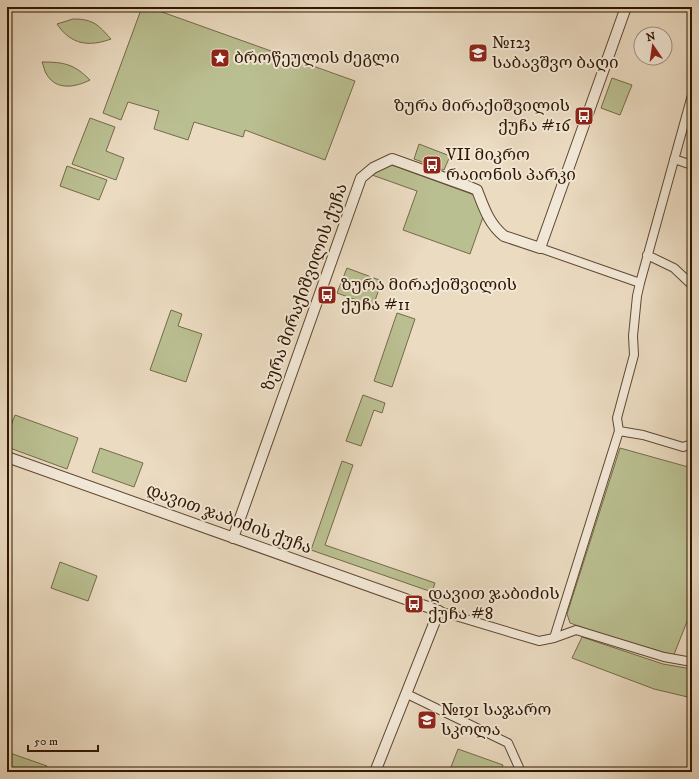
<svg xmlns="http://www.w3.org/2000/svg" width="699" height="779" viewBox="0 0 699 779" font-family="'IM FELL DW Pica','Noto Serif Georgian',serif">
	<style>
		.green { fill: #babf91; stroke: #756a48 }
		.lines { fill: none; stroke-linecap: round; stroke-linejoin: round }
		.minor-casing { stroke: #5f4730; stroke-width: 10 }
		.tertiary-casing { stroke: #5f4730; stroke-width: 12 }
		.minor { stroke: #f2e8d7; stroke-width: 8 }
		.tertiary { stroke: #f2e8d7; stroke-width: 10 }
		.labels { text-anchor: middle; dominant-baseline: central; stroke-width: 4; stroke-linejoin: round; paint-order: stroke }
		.poi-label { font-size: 17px; fill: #301600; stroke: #f2e8d7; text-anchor: start }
		.street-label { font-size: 17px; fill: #301600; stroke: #f2e8d7 }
	</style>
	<rect width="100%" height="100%" fill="#ebdbc1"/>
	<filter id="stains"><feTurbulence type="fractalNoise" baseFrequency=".005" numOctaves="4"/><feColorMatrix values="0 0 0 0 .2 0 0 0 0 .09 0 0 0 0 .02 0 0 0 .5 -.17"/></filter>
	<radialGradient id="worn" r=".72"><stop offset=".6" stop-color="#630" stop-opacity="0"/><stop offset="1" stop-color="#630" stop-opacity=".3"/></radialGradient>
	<!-- green -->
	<path class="green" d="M142,7H148L355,81L325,160L245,130L243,137L194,122L188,140L154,129L159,111L128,102L121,120L103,113Z
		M73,19C94,19 98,25 111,39C89,47 71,45 57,24Z
		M42,62C64,62 74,64 90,80C76,87 57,91 47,75C44,71 44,66 42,62Z
		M612,78L632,85L620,115L601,108Z
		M90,118L115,127L106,151L124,158L116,180L72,164Z
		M419,144L450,156L444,170L414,159Z
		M389,164L477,196L483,217L470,254L403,230L417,191L372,175Z
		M67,166L107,180L99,200L60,186Z
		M347,268L382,281L373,306L337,293Z
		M171,310L182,314L178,326L202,334L186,382L150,370Z
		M397,313L415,319L392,387L374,381Z
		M363,395L385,403L382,413L374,410L361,446L346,441Z
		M15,415L78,438L67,469L7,447V436Z
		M100,448L143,463L134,487L92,472Z
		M620,448L692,468V609L673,657L662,655L570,623L567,614Z
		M342,461L353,465L325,545L435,583L432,592L311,550Z
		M60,562L97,576L88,601L51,588Z
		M582,637L663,664L692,669V698L654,689L572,658Z
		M458,749L503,765L500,772H449Z
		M7,752L47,766L45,772H7Z"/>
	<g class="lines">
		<!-- minor casing -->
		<g class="minor-casing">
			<path id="minor" d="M674,159L692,165
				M540,248L640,283
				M647,255L674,268L692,285
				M619,431L643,435L683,447L692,444
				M439,611L539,641L554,638L576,630L664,657L692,662
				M554,638L619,431L617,418L634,355L633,336L637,296L640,283L692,95
				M407,694L508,743L521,772"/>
		</g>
		<!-- tertiary casing -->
		<g class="tertiary-casing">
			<path id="tertiary" d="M7,457L439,611L375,772
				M233,538L361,178L373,168L392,159L470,187L477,190C484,208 489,224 504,236L540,248L626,7"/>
		</g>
		<!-- minor -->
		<use href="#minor" class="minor"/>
		<!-- tertiary -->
		<use href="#tertiary" class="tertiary"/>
	</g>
	<!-- icons -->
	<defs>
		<g id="school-square" transform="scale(1)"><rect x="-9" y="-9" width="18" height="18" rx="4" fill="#8f2418" stroke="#f2e8d7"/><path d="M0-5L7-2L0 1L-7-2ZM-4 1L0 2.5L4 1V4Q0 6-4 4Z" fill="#fff"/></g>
		<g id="sight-square" transform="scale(1)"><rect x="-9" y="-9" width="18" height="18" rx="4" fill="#8f2418" stroke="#f2e8d7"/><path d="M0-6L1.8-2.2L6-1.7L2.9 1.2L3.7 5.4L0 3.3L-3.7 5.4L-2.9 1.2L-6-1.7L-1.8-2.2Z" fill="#fff"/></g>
		<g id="bus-square" transform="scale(1)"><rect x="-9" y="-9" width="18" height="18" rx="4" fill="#8f2418" stroke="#f2e8d7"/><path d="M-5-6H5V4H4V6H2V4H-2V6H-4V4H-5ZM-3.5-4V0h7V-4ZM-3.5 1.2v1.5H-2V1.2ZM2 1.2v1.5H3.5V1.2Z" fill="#fff"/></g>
	</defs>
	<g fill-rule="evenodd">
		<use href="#school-square" x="478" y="53"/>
		<use href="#sight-square" x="220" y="58"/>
		<use href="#bus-square" x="584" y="116"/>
		<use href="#bus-square" x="432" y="165"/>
		<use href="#bus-square" x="327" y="295"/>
		<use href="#bus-square" x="414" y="604"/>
		<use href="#school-square" x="427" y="720"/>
	</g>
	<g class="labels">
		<!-- poi labels -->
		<g class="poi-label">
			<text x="492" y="43">№123<tspan x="492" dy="20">საბავშვო ბაღი</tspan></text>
			<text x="234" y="58">ბროწეულის ძეგლი</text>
			<text x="570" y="106" text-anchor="end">ზურა მირაქიშვილის<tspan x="570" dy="20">ქუჩა #16</tspan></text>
			<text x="446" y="155">VII მიკრო<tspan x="446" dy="20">რაიონის პარკი</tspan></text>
			<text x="341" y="285">ზურა მირაქიშვილის<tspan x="341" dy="20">ქუჩა #11</tspan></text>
			<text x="428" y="594">დავით ჯაბიძის<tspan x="428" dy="20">ქუჩა #8</tspan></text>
			<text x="441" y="710">№191 საჯარო<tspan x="441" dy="20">სკოლა</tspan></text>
		</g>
		<!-- street labels -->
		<g class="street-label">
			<text transform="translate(305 287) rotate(-70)">ზურა მირაქიშვილის ქუჩა</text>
			<text transform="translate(229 519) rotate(20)">დავით ჯაბიძის ქუჩა</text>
		</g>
	</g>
	<!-- margin -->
	<rect width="699" height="779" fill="none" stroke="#ebdbc1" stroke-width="24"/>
	<rect x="8" y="8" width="683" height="763" fill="none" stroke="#301600" stroke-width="2"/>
	<rect x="12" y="12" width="675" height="755" fill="none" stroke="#301600"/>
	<!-- north arrow -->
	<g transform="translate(653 46) rotate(347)"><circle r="19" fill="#f2e8d7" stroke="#a49481"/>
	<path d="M0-3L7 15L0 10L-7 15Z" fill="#8f2418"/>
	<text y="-6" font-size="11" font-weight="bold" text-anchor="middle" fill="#301600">N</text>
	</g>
	<!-- scale -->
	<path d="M28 745v6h70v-6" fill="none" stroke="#301600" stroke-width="2"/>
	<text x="34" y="745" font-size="12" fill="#301600" stroke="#f2e8d7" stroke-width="3" paint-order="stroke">50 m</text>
	<rect width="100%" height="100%" filter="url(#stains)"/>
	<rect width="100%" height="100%" fill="url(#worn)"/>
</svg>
